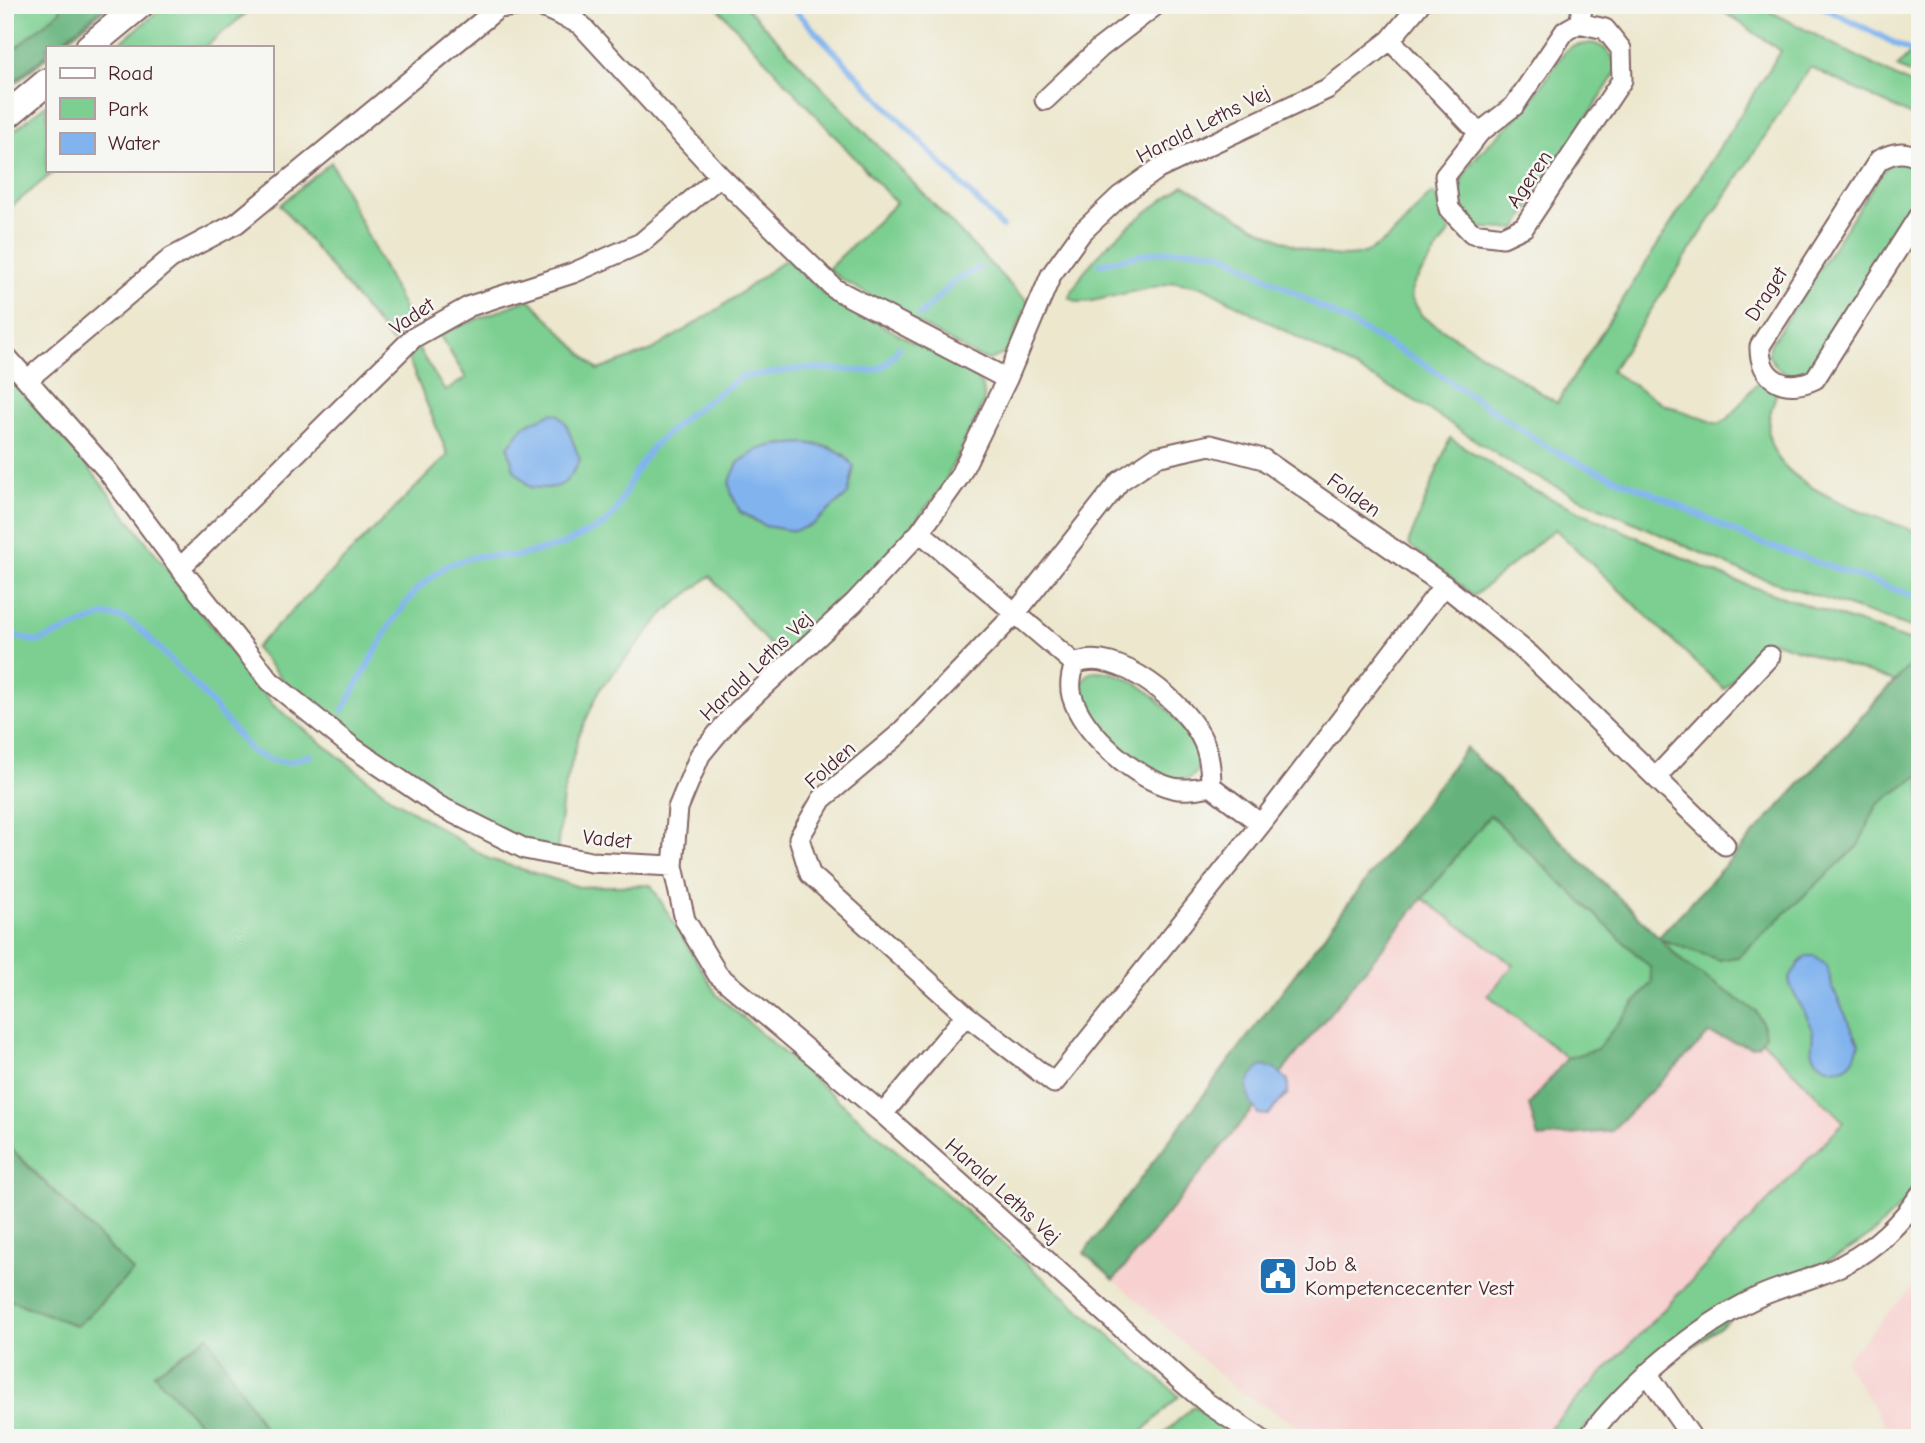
<svg xmlns="http://www.w3.org/2000/svg" width="1925" height="1443" viewBox="0 0 1925 1443" font-family="'Comic Neue',sans-serif">
	<style>
		.built { fill: #f7d0cf }
		.green { fill: #7ccf91; stroke: #63775e; stroke-width: 2; fill-rule: evenodd }
		.forest { fill: #65b27b; stroke: #586853; stroke-width: 2 }
		.water { fill: #81b4ee; stroke: #666a8c; stroke-width: 2 }
		.lines { fill: none; stroke-linecap: round; stroke-linejoin: round }
		.stream { stroke: #81b4ee; stroke-width: 6 }
		.street-casing { stroke: #836564; stroke-width: 23 }
		.secondary-casing { stroke: #836564; stroke-width: 30 }
		.street { stroke: #fff; stroke-width: 19 }
		.secondary { stroke: #fff; stroke-width: 26 }
		.labels { text-anchor: middle; dominant-baseline: central; stroke-width: 5; stroke-linejoin: round; paint-order: stroke }
		.street-label { font-size: 21px; fill: #4a1f2b; stroke: #f6f6f2 }
		.poi-label { font-size: 21px; fill: #4a1f2b; stroke: #f6f6f2; text-anchor: start }
	</style>
	<rect width="100%" height="100%" fill="#f6f6f2"/>
	<filter id="ink" filterUnits="userSpaceOnUse"><feTurbulence type="fractalNoise" baseFrequency=".0143" numOctaves="2"/><feDisplacementMap in="SourceGraphic" scale="14" xChannelSelector="R" yChannelSelector="G"/><feConvolveMatrix kernelMatrix="1 2 1 2 8 2 1 2 1" color-interpolation-filters="sRGB"/></filter>
	<filter id="wash" filterUnits="userSpaceOnUse"><feTurbulence type="fractalNoise" baseFrequency=".00686" numOctaves="4" result="noise"/><feDisplacementMap in="SourceGraphic" scale="28" xChannelSelector="R" yChannelSelector="G"/><feGaussianBlur stdDeviation="1.57" result="paint"/><feColorMatrix in="noise" values="0 0 0 0 0 0 0 0 0 0 0 0 0 0 0 0 0 1.4 0 .05"/><feComposite in="paint" operator="in"/></filter>
	<g filter="url(#wash)">
		<rect width="100%" height="100%" fill="#ece7cd"/>
		<!-- built -->
		<path class="built" d="M1466,748L1844,1122L1540,1438H1317L1233,1387L1084,1253Z
			M1920,1279V1438H1893L1844,1361Z"/>
		<!-- green -->
		<path class="green" d="M5,5H110L59,47H47V57L5,92Z
			M166,5H256L205,47H115Z
			M715,5H744L1019,294L1026,299L1028,303L1007,353L989,360L976,356L841,279L828,269L896,203Z
			M1714,5H1758L1920,89V120L1810,67L1611,371L1663,404L1718,424L1728,419L1761,378L1777,392C1770,411 1764,430 1773,449C1791,491 1879,518 1920,533V630L1741,571L1582,499L1518,468L1412,399L1204,287L1175,282L1092,301L1079,302L1069,298C1090,251 1143,214 1184,185C1228,210 1312,270 1364,253C1389,244 1407,218 1425,200L1431,194L1437,195L1440,215L1450,231L1413,285L1411,297L1422,316L1557,403L1781,51Z
			M1592,43C1606,47 1613,54 1618,69L1516,229L1476,228C1431,182 1487,149 1518,116C1536,97 1550,72 1566,50L1573,46Z
			M1920,43V78L1897,67Z
			M47,104V170H56L5,212V138Z
			M1901,161L1920,169V201L1814,366L1805,376C1785,375 1778,372 1768,354L1770,345L1882,172L1891,163Z
			M331,162L412,325L392,342L280,205Z
			M786,259L823,293L973,375C983,385 986,390 983,404L942,487L910,528L864,581L780,657L710,576L665,612L600,689L579,735L563,795L557,852L523,845L448,803L373,753L287,685L255,648L448,455L408,358L417,347L445,391L466,378L439,334L529,299L598,370L652,350L720,308ZM806,443L831,447L846,456L848,494L812,525L765,526L740,512L732,495L759,449L775,445Z
			M5,373L89,468L273,705L393,799L489,859L579,887L651,885L717,995L1179,1396L1136,1438H270L207,1337L154,1374L213,1438H5V1298L77,1326L133,1271L5,1142Z
			M1450,438L1528,488L1730,579L1920,644V1181C1884,1233 1845,1257 1788,1278L1590,1421L1577,1438H1540L1844,1122L1659,938L1894,681L1769,640L1724,689L1555,529L1474,596L1408,544Z
			M1095,671C1141,671 1179,717 1199,754C1201,816 1119,748 1102,729C1093,718 1082,700 1080,685L1088,674Z
			M1490,814L1650,966L1652,982L1597,1050L1567,1058L1488,995L1514,965L1422,898Z
			M1194,1406L1239,1438H1159Z"/>
		<!-- forest -->
		<path class="forest" d="M58,5H106L55,47H47V54L5,89V57L61,10Z
			M1920,654V775L1877,805L1858,846L1738,957L1719,960L1660,939L1685,964L1756,1011L1762,1022L1765,1035L1758,1045L1751,1047L1709,1034L1611,1131L1538,1138L1529,1105L1567,1058L1597,1049L1652,982L1650,967L1490,815L1114,1280L1084,1253L1466,748L1659,937Z
			M5,1143L133,1271L77,1326L5,1298Z
			M208,1336L270,1438H213L154,1374Z"/>
		<!-- water -->
		<path class="water" d="M552,413L559,415L566,424L580,460C565,487 561,490 530,487L514,470L508,447L524,426Z
			M806,443C827,447 842,449 854,467L848,494L812,525L794,531L765,526L740,511L732,495L729,483L738,463L759,449L775,445Z
			M1807,956H1815L1826,964L1834,991L1859,1043C1857,1050 1856,1057 1851,1062C1839,1075 1816,1067 1812,1050C1811,1043 1814,1036 1812,1029C1807,1011 1793,998 1789,980L1799,963Z
			M1262,1066L1275,1069L1288,1080V1093L1268,1115L1258,1114C1244,1095 1242,1081 1262,1066Z"/>
		<g class="lines">
			<!-- stream -->
			<path class="stream" d="M790,5L1002,227
				M1819,5L1920,56
				M1100,264C1141,254 1180,245 1222,253L1424,364L1549,448L1585,466L1648,491L1753,540L1920,598
				M920,315L956,280L979,268
				M5,633L37,642L105,615L123,618L139,628L199,689L252,752L270,760L288,762L311,755
				M343,710L392,622L416,590L447,565L477,556H518L562,545L605,524L616,511L634,474L652,447L689,414L741,377L806,368L869,371C885,369 890,360 899,348"/>
		</g>
	</g>
	<g filter="url(#ink)">
		<g class="lines">
			<!-- street casing -->
			<g class="street-casing">
				<path id="street" d="M538,5L580,24L720,176L835,289L1007,379
					M1579,23L1583,5
					M1390,40L1479,133L1514,106L1565,31L1579,23L1605,29L1621,49L1622,80L1524,227L1503,237L1472,233L1449,209L1445,176L1479,133
					M1045,100L1100,48L1156,5
					M1920,159C1905,150 1894,152 1879,160L1760,346C1759,380 1786,393 1815,379L1920,214
					M5,355L106,469L180,568L270,681L352,747L439,806L525,849L591,862L673,866
					M27,380L171,258L237,223L498,8L527,5
					M920,532L1075,664
					M180,568L413,338L470,306L573,273L641,243L720,176
					M1444,585L1263,459L1210,445L1156,457L1120,481L1015,614L897,736L822,799L799,838L810,874L966,1015L1054,1083L1261,824L1444,585L1530,655L1725,845
					M1656,777L1770,656
					M1211,786C1199,788 1185,791 1173,788C1136,779 1083,734 1072,696C1069,685 1071,675 1075,664C1117,645 1188,705 1204,743C1210,757 1211,771 1211,786L1261,824
					M883,1114L966,1015
					M1647,1373L1692,1438
					M1259,1438L1207,1403L1182,1382L883,1114L718,975L685,920L673,866L678,808L700,755L732,716L854,603L920,532L959,477L1007,379L1051,275L1082,232L1120,196L1158,169L1327,89L1390,40L1419,5
					M1588,1438C1627,1385 1696,1327 1756,1298C1785,1284 1818,1279 1846,1263C1875,1248 1902,1222 1920,1195"/>
			</g>
			<!-- secondary casing -->
			<g class="secondary-casing">
				<path id="secondary" d="M89,47L140,5
					M5,117L47,82"/>
			</g>
			<!-- street -->
			<use href="#street" class="street"/>
			<!-- secondary -->
			<use href="#secondary" class="secondary"/>
		</g>
	</g>
	<!-- icons -->
	<defs>
		<g id="civic-square" transform="scale(2.0125)"><rect x="-9" y="-9" width="18" height="18" rx="4" fill="#1f6fb2" stroke="#f6f6f2"/><path d="M-.6-6.5H3V-4.5H.6V-3L4-1V1h2V6H-6V1h2V-1L-.6-3ZM-1.2 2.5V6h2.4V2.5Z" fill="#fff"/></g>
	</defs>
	<g fill-rule="evenodd">
		<use href="#civic-square" x="1278" y="1276"/>
	</g>
	<g class="labels">
		<!-- street labels -->
		<g class="street-label">
			<text transform="translate(1203 124) rotate(-27)">Harald Leths Vej</text>
			<text transform="translate(1529 179) rotate(-56)">Ageren</text>
			<text transform="translate(1766 294) rotate(-57)">Draget</text>
			<text transform="translate(412 316) rotate(-34)">Vadet</text>
			<text transform="translate(1354 495) rotate(35)">Folden</text>
			<text transform="translate(756 666) rotate(-44)">Harald Leths Vej</text>
			<text transform="translate(830 765) rotate(-42)">Folden</text>
			<text transform="translate(607 839) rotate(6)">Vadet</text>
			<text transform="translate(1003 1191) rotate(42)">Harald Leths Vej</text>
		</g>
		<!-- poi labels -->
		<g class="poi-label">
			<text x="1305" y="1264">Job &amp;<tspan x="1305" dy="24">Kompetencecenter Vest</tspan></text>
		</g>
	</g>
	<!-- margin -->
	<rect width="1925" height="1443" fill="none" stroke="#f6f6f2" stroke-width="28"/>
	<!-- legend -->
	<rect x="46" y="46" width="228" height="126" fill="#f6f6f2" stroke="#b1a0a2" stroke-width="2"/>
	<rect x="60" y="68" width="35" height="10" fill="#ffffff" stroke="#b1a0a2" stroke-width="2"/>
	<text x="108" y="80" font-size="21" fill="#4a1f2b">Road</text>
	<rect x="60" y="98" width="35" height="21" fill="#7ccf91" stroke="#b1a0a2" stroke-width="2"/>
	<text x="108" y="116" font-size="21" fill="#4a1f2b">Park</text>
	<rect x="60" y="133" width="35" height="21" fill="#81b4ee" stroke="#b1a0a2" stroke-width="2"/>
	<text x="108" y="150" font-size="21" fill="#4a1f2b">Water</text>
</svg>
